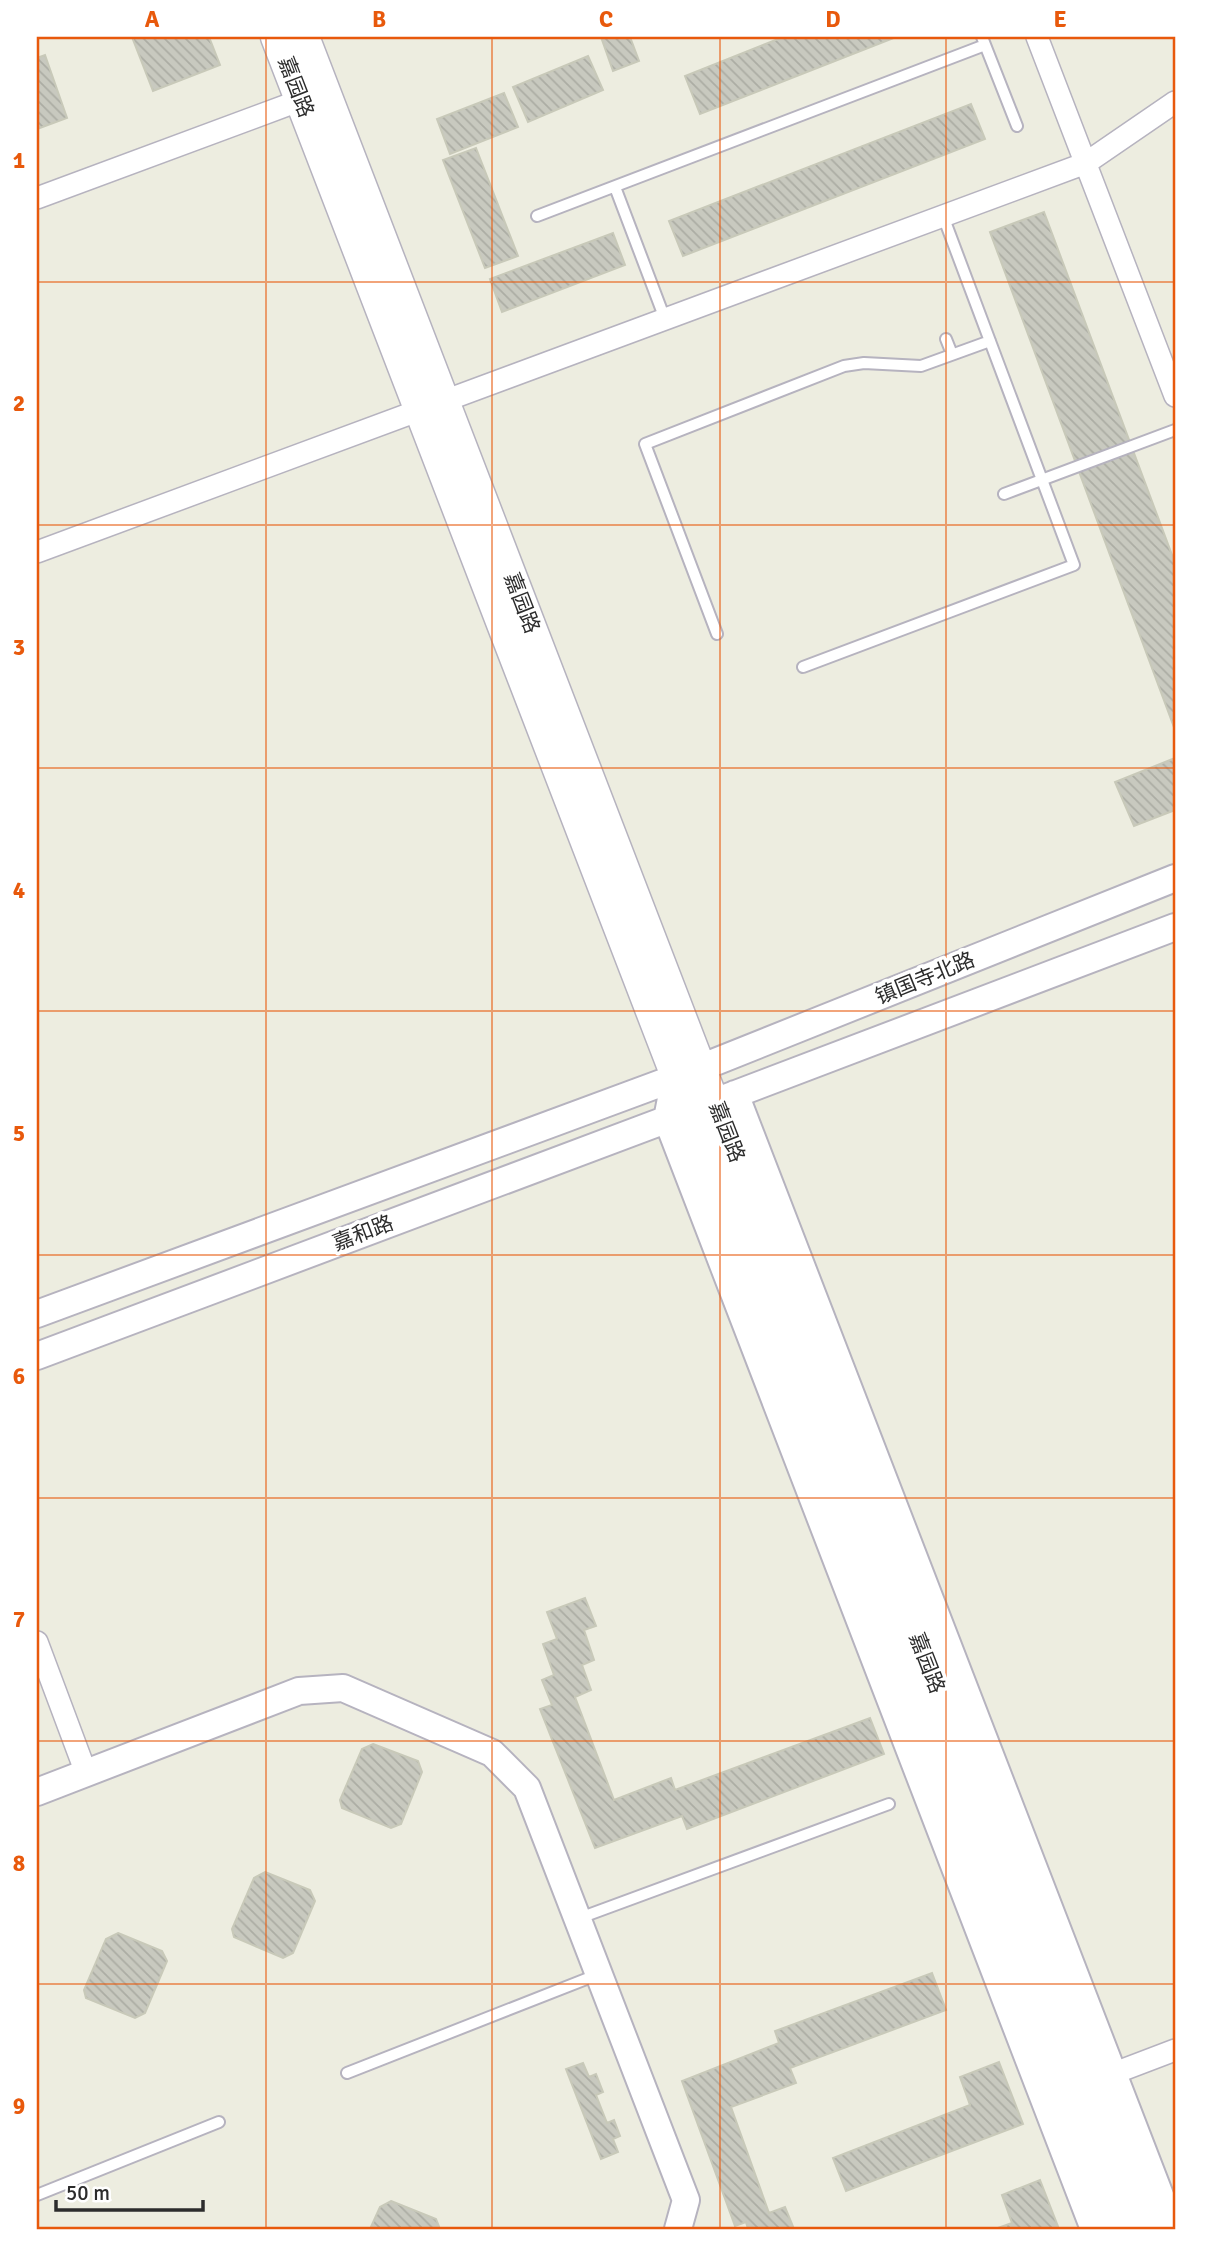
<svg xmlns="http://www.w3.org/2000/svg" width="1212" height="2266" viewBox="0 0 1212 2266" font-family="Signika,'Noto Sans SC',sans-serif">
	<style>
		.building { fill: url(#building-back-hatch); stroke: #c8c9b9; stroke-width: 2 }
		.lines { fill: none; stroke-linecap: round; stroke-linejoin: round }
		.service-casing { stroke: #b6b3bf; stroke-width: 14 }
		.minor-casing { stroke: #b6b3bf; stroke-width: 24 }
		.tertiary-casing { stroke: #b6b3bf; stroke-width: 30 }
		.secondary-casing { stroke: #b6b3bf; stroke-width: 33 }
		.service { stroke: #fff; stroke-width: 10 }
		.minor { stroke: #fff; stroke-width: 21 }
		.tertiary { stroke: #fff; stroke-width: 26 }
		.secondary { stroke: #fff; stroke-width: 30 }
		.grid { fill: none; stroke: #e8590c; stroke-width: 2; stroke-opacity: 0.55 }
		.labels { text-anchor: middle; dominant-baseline: central; stroke-width: 7; stroke-linejoin: round; paint-order: stroke }
		.street-label { font-size: 21px; fill: #2c2c2c; stroke: #fff }
		.neatline { fill: none; stroke: #e8590c; stroke-width: 2.5 }
		.grid-label { font-size: 23px; text-anchor: middle; font-weight: bold; fill: #e8590c }
	</style>
	<defs>
		<pattern id="building-back-hatch" width="6" height="6" patternUnits="userSpaceOnUse" patternTransform="scale(1.75)"><rect width="6" height="6" fill="#c8c9bf"/><path d="M-1 5l2 2M0 0l6 6M5-1l2 2" fill="none" stroke="#acada4"/></pattern>
	</defs>
	<rect width="100%" height="100%" fill="#edede0"/>
	<!-- building -->
	<path class="building" d="M132,37H209L220,65L153,91Z
		M601,37H630L639,61L613,71Z
		M783,37H896L700,114L685,76Z
		M45,55L67,118L37,129V58Z
		M588,56L603,90L528,122L513,87Z
		M504,93L518,127L450,154L437,119Z
		M971,104L985,139L683,256L669,221Z
		M476,148L518,256L485,268L443,160Z
		M1044,212L1175,563V730L990,232Z
		M613,233L625,265L502,312L490,279Z
		M1175,758V810L1134,826L1115,782Z
		M585,1598L596,1626L584,1630L594,1660L582,1665L591,1690L575,1697L614,1800L671,1778L675,1790L870,1718L884,1754L687,1829L682,1816L595,1848L540,1709L552,1705L542,1680L554,1675L543,1644L557,1639L547,1612Z
		M373,1744L418,1761L422,1772L401,1824L391,1828L342,1808L340,1800L362,1749Z
		M265,1872L310,1890L315,1901L293,1953L283,1958L234,1937L232,1929L254,1878Z
		M118,1933L162,1951L167,1961L145,2013L135,2018L86,1998L84,1990L106,1939Z
		M932,1973L946,2010L790,2068L796,2083L731,2107L769,2213L785,2207L794,2229H748L746,2222L735,2226L682,2081L779,2043L775,2031Z
		M999,2062L1023,2124L846,2191L833,2158L970,2105L960,2077Z
		M583,2063L589,2077L596,2074L603,2092L596,2095L607,2123L614,2120L620,2136L613,2139L618,2152L601,2159L566,2069Z
		M1040,2180L1059,2229H995L1012,2223L1002,2195Z
		M391,2201L436,2219L440,2229H370L380,2207Z"/>
	<g class="lines">
		<!-- service casing -->
		<g class="service-casing">
			<path id="service" d="M982,37L1017,126
				M615,187L665,319
				M537,216L985,45
				M946,339L952,354
				M1004,494L1175,430
				M717,634L645,444L844,366L864,363L921,366L990,341
				M803,667L1074,565L943,216
				M577,1919L889,1804
				M347,2073L599,1974
				M37,2195L219,2122"/>
		</g>
		<!-- minor casing -->
		<g class="minor-casing">
			<path id="minor" d="M1037,37L1175,396
				M37,198L301,100
				M37,552L1086,163L1175,102
				M37,1642L86,1773
				M1112,2074L1175,2050"/>
		</g>
		<!-- tertiary casing -->
		<g class="tertiary-casing">
			<path id="tertiary" d="M675,1078L667,1119L1094,2229
				M735,1094L1173,2229
				M720,1100L1175,927
				M37,1314L675,1078L1175,878
				M37,1356L684,1113
				M37,1792L299,1691L343,1688L492,1753L527,1788L686,2200L678,2229"/>
		</g>
		<!-- secondary casing -->
		<g class="secondary-casing">
			<path id="secondary" d="M276,37L1120,2229
				M304,37C588,766 864,1499 1146,2229"/>
		</g>
		<!-- service -->
		<use href="#service" class="service"/>
		<!-- minor -->
		<use href="#minor" class="minor"/>
		<!-- tertiary -->
		<use href="#tertiary" class="tertiary"/>
		<!-- secondary -->
		<use href="#secondary" class="secondary"/>
	</g>
	<!-- grid -->
	<path class="grid" d="M266,37V2229M492,37V2229M720,37V2229M946,37V2229M37,282H1175M37,525H1175M37,768H1175M37,1011H1175M37,1255H1175M37,1498H1175M37,1741H1175M37,1984H1175"/>
	<g class="labels">
		<!-- street labels -->
		<g class="street-label">
			<text transform="translate(296 87) rotate(69)">嘉园路</text>
			<text transform="translate(522 603) rotate(69)">嘉园路</text>
			<text transform="translate(925 978) rotate(-22)">镇国寺北路</text>
			<text transform="translate(727 1132) rotate(69)">嘉园路</text>
			<text transform="translate(363 1233) rotate(-21)">嘉和路</text>
			<text transform="translate(927 1663) rotate(69)">嘉园路</text>
		</g>
	</g>
	<!-- border -->
	<rect width="1212" height="2266" fill="none" stroke="#ffffff" stroke-width="77"/>
	<!-- scale -->
	<path d="M56 2200v10h147v-10" fill="none" stroke="#2c2c2c" stroke-width="3.5"/>
	<text x="66" y="2200" font-size="21" fill="#2c2c2c" stroke="#ffffff" stroke-width="5" paint-order="stroke">50 m</text>
	<rect x="38" y="38" width="1136" height="2190" class="neatline"/>
	<g class="grid-label">
		<text x="152" y="27">A</text>
		<text x="379" y="27">B</text>
		<text x="606" y="27">C</text>
		<text x="833" y="27">D</text>
		<text x="1060" y="27">E</text>
		<text x="19" y="168">1</text>
		<text x="19" y="411">2</text>
		<text x="19" y="655">3</text>
		<text x="19" y="898">4</text>
		<text x="19" y="1141">5</text>
		<text x="19" y="1384">6</text>
		<text x="19" y="1627">7</text>
		<text x="19" y="1871">8</text>
		<text x="19" y="2114">9</text>
	</g>
</svg>
